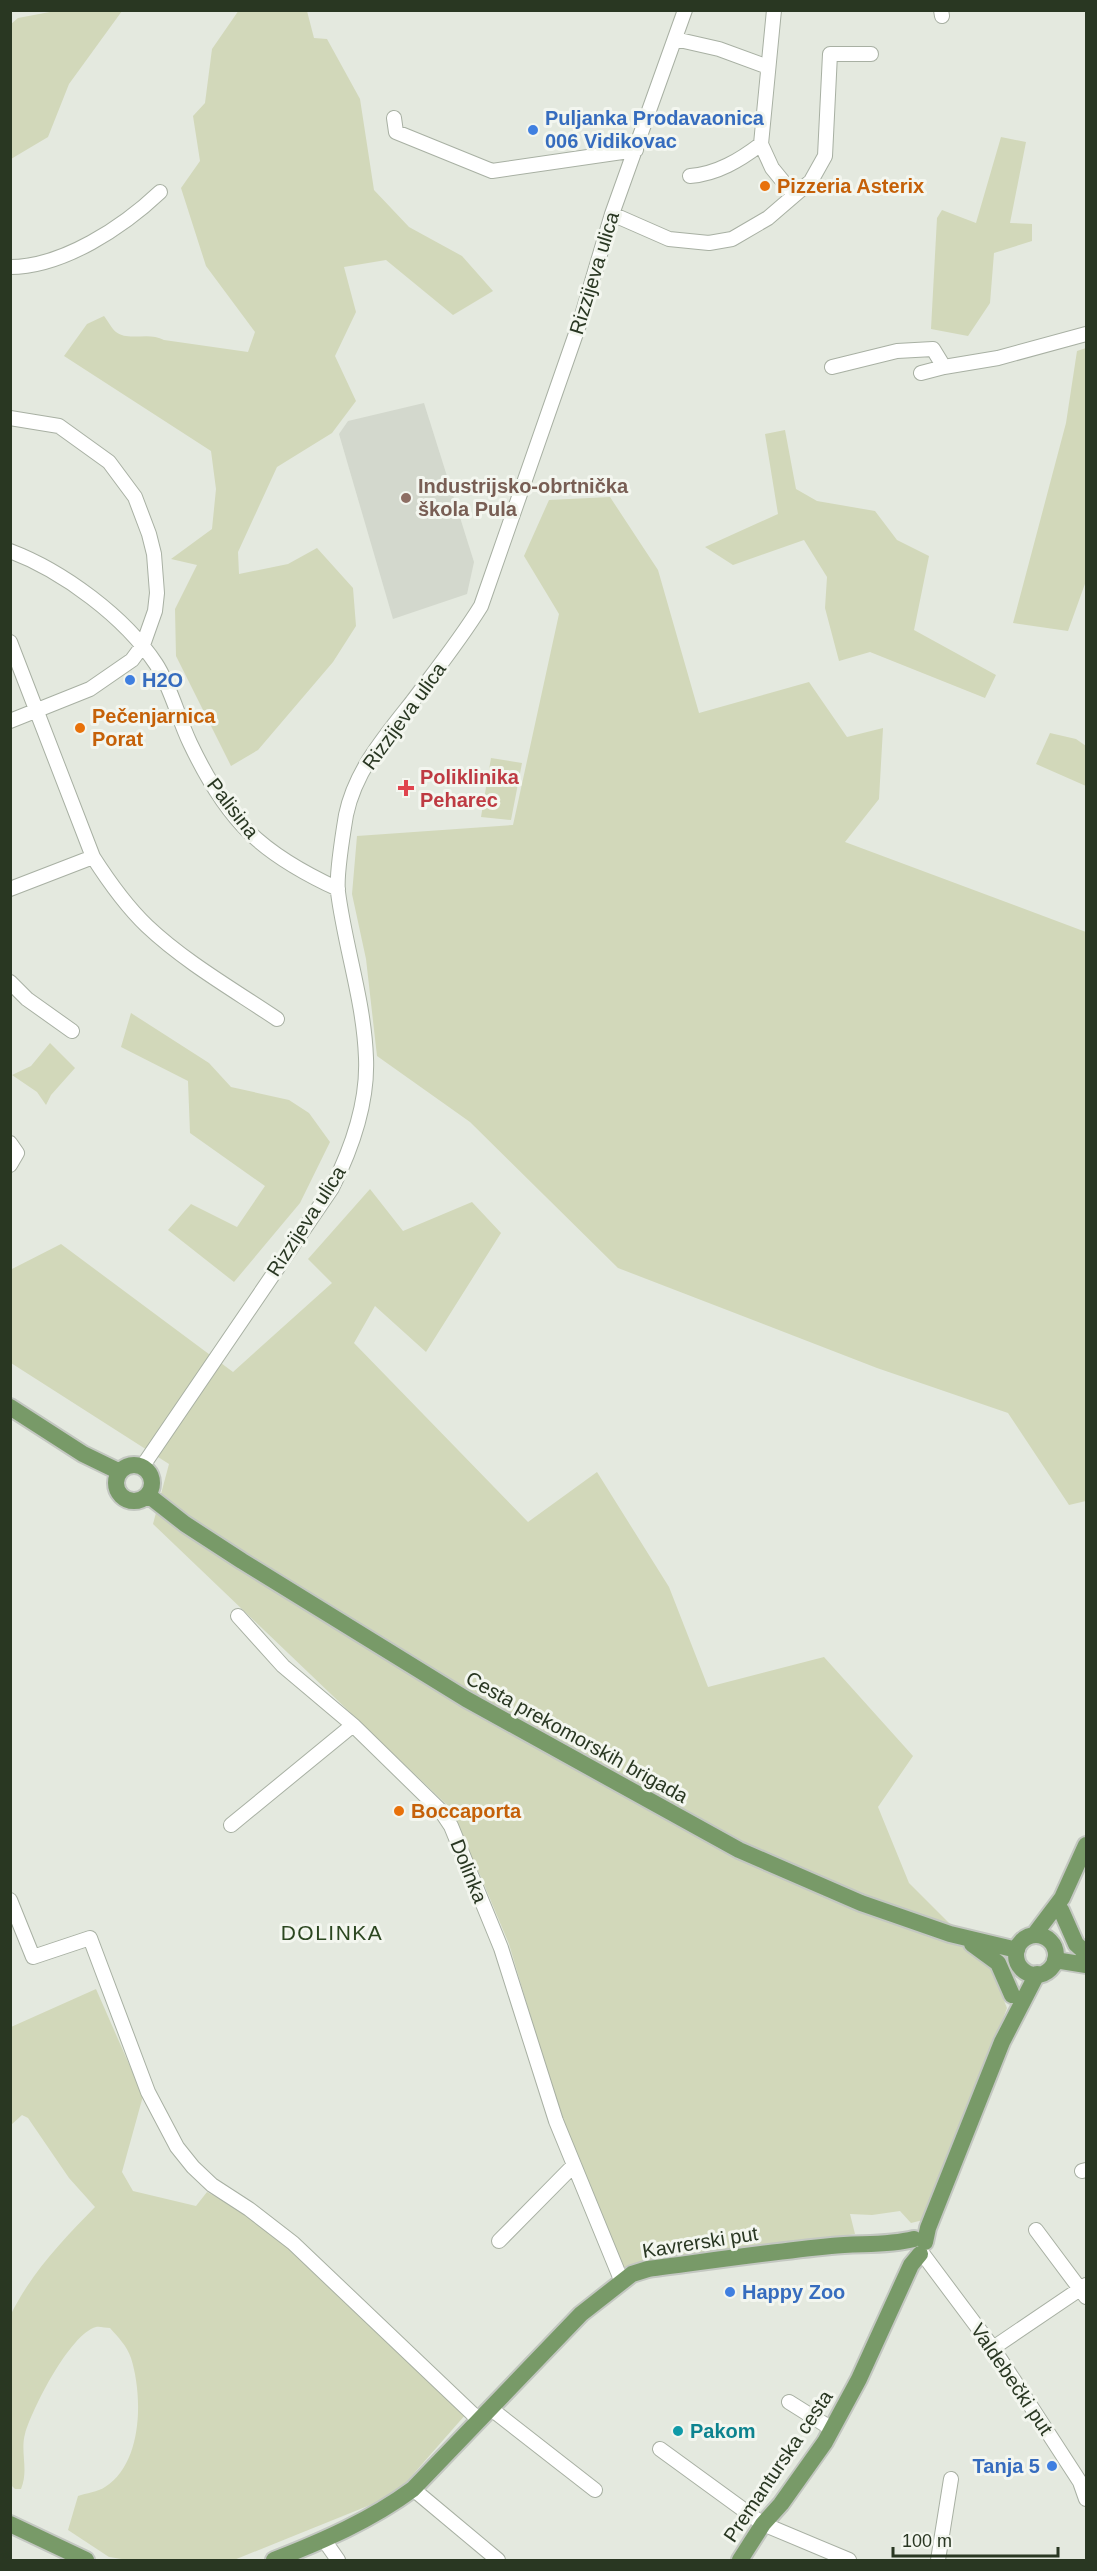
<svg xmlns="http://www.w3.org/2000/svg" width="1097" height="2571" viewBox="0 0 1097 2571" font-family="Arial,sans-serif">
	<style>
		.built { fill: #d3d8cd }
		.green { fill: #d2d8ba }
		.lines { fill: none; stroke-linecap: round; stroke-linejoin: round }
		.minor-casing { stroke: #a8b0a3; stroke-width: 16 }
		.major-casing { stroke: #c3c7c1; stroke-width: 20 }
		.minor { stroke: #fff; stroke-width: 14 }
		.major { stroke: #789a68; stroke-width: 16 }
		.shop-dot { fill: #3f7fe0; stroke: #f3f6ef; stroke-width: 2 }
		.food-dot { fill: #e8710a; stroke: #f3f6ef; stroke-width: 2 }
		.education-dot { fill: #8d6e63; stroke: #f3f6ef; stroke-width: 2 }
		.health-dot { fill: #e0444e; stroke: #f3f6ef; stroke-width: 2 }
		.culture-dot { fill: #0f9aa8; stroke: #f3f6ef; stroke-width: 2 }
		.labels { text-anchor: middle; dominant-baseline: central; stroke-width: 6; stroke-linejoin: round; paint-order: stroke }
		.shop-label { font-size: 20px; font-weight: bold; fill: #366cbe; stroke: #f3f6ef; text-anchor: start }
		.food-label { font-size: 20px; font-weight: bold; fill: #c56008; stroke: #f3f6ef; text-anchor: start }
		.street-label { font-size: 20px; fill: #293722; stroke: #f3f6ef }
		.education-label { font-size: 20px; font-weight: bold; fill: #785e54; stroke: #f3f6ef; text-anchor: start }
		.health-label { font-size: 20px; font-weight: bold; fill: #be3a42; stroke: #f3f6ef; text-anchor: start }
		.culture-label { font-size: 20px; font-weight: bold; fill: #0d838f; stroke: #f3f6ef; text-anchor: start }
		.neighbourhood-label { font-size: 21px; letter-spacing: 1.5px; fill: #2c4720; stroke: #f3f6ef }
	</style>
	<rect width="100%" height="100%" fill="#e4e9df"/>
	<!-- built -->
	<path class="built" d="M424,403L474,562L467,594L393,619L339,434L348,421Z"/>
	<!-- green -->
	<path class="green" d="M239,10L307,11L314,38L327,39L360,99L374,190L409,227L462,256L493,291L453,315L386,260L344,267L356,312L335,356L356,401L332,433L277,467L238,552L239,574L288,564L317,548L353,588L356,626L333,662L258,750L231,766L176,656L175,609L197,565L171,559L212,529L216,489L211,451L64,356L87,324L104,316C108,321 112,329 116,332C129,342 148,331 164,340L248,352L255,332L206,266L181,188L200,161L193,116L205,103L212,49Z
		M55,11H122L69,84L48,137L11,159V24L18,18Z
		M1001,137L1026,142L1010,223L1032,224V241L994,253L990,303L968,336L931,329L937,218L942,210L976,223Z
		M1086,348V581L1068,631L1013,623L1066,423L1077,351Z
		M785,430L796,489L817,501L875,511L897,540L929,556L914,630L996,675L985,698L870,652L839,661L825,608L827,577L804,540L733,565L705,547L778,514L765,434Z
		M610,497L658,570L699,713L809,682L847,737L883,728L879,799L845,842L1086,932V1501L1069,1505L1008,1413L877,1368L618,1268L470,1122L377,1056L366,959L352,894L357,836L513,825L559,614L524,556L549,500Z
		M1050,733L1076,739L1086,746V786L1036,764Z
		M491,758L522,763L511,820L481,817Z
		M131,1013L209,1063L231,1087L289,1100L309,1113L330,1142L300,1203L234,1282L168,1230L191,1204L237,1227L265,1186L190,1133L188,1081L121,1047Z
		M50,1043L75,1068L51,1095L46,1105L37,1092L12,1075L31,1066Z
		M370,1189L403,1231L472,1202L501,1233L426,1352L375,1306L354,1343L528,1522L597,1472L669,1587L708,1687L824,1657L913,1756L878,1807L909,1883L988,1962L1007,2008L973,2101L923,2220L911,2223L900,2211L872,2215L850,2214L855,2234L621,2269L558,2109L509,1944L480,1875L447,1805L153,1524L169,1464L11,1363L10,1270L61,1244L233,1372L332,1283L308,1259Z
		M96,1989L143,2096L122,2172L133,2191L196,2206L207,2192L259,2220L466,2414L395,2495L234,2560H128L109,2557L68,2530L78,2496C86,2493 98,2492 105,2487C143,2463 143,2396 131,2358C127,2346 118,2337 110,2328C106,2328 99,2326 96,2327C70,2334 32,2409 25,2434C20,2452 29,2470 21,2489H15L11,2485V2314C32,2272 63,2240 95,2207L69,2178L28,2118L22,2115L11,2125V2027Z"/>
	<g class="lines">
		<!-- minor casing -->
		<g class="minor-casing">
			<path id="minor" d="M774,10L761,144L772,168L794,195
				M941,10L942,16
				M675,39L719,49L768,67
				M394,118L396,132L492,171L636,150
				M690,176C717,174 740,160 761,144
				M612,214L669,239L709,243L732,239L768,218L811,181L825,156L830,54H871
				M10,267C63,267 123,227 160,192
				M832,367L897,351L933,349L944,367
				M921,373L944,367L998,358L1086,334
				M10,418L59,426L109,462L135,497L149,534L154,554L157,593L155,611L143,645L132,660L90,689L10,721
				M10,551C63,571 125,617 156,664C171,687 178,718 190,743C227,821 260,853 338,889
				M10,642L93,857C109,882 125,905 147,926C185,962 234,990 277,1019
				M10,889L93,857
				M10,982L27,999L72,1031
				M10,1143L17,1153L10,1165
				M142,1467L332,1188C352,1148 368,1103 366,1058C364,1001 345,947 338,892C336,875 343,833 346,815C355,771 385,736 412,702C436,670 460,640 481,606L580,322L612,214L685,10
				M238,1616L283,1666L353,1725L441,1811L451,1826L501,1948L556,2121L622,2282
				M231,1825L353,1725
				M10,1900L33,1957L90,1938L148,2092L177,2147L193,2167L212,2185L249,2209L293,2243L479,2420
				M1082,2171L1086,2170
				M1036,2230L1086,2297
				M499,2241L574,2165
				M922,2253L993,2348L1080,2482L1086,2499
				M993,2348L1086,2285
				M789,2402L832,2429
				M490,2408L595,2490
				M660,2449L763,2524L849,2560
				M413,2489L498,2560
				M324,2540L338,2560
				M938,2560L951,2479"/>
		</g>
		<!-- major casing -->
		<g class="major-casing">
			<path id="major" d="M10,1407L83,1454L120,1472
				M116 1483a18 18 0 1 1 36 0a18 18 0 1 1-36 0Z
				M148,1495L185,1524L242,1561L466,1699L739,1850L861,1903L950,1934L1017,1950
				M1061,1910L1076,1944L1086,1953
				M1034,1935L1062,1898L1086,1845
				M1016 1955a20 20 0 1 1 40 0a20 20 0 1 1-40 0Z
				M972,1944L998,1963L1012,1995
				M1055,1960L1086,1965
				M925,2242L928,2228L1002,2042L1037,1974
				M10,2524L86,2560
				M274,2560C323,2541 371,2520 413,2489L581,2314L632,2274L648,2269C709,2261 770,2252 831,2246C859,2243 887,2246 914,2239
				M740,2560L763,2524L781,2504L825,2442L859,2379L911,2265L920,2254"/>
		</g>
		<!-- minor -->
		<use href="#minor" class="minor"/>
		<!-- major -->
		<use href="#major" class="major"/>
	</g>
	<!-- markers -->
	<g class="shop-dot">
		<circle cx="533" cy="130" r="6"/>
		<circle cx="130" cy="680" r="6"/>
		<circle cx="730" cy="2292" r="6"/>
		<circle cx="1052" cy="2466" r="6"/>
	</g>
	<g class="food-dot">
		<circle cx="765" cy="186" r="6"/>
		<circle cx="80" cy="728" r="6"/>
		<circle cx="399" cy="1811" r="6"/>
	</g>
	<circle class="education-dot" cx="406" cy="498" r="6"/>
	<path class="health-dot" d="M403 779h6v6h6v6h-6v6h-6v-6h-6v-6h6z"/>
	<circle class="culture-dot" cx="678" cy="2431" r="6"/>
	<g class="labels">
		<!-- shop labels -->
		<g class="shop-label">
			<text x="545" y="118">Puljanka Prodavaonica<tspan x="545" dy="23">006 Vidikovac</tspan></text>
			<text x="142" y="680">H2O</text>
			<text x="742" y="2292">Happy Zoo</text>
			<text x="1040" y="2466" text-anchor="end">Tanja 5</text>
		</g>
		<!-- food labels -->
		<g class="food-label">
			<text x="777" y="186">Pizzeria Asterix</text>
			<text x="92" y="716">Pečenjarnica<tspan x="92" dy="23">Porat</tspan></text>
			<text x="411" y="1811">Boccaporta</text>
		</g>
		<!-- street labels -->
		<g class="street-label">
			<text transform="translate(594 273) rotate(-73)">Rizzijeva ulica</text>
			<text transform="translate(404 716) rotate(-54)">Rizzijeva ulica</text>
			<text transform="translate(233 808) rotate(52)">Palisina</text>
			<text transform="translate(306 1221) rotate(-57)">Rizzijeva ulica</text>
			<text transform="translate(577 1737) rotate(29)">Cesta prekomorskih brigada</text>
			<text transform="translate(469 1871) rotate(68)">Dolinka</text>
			<text transform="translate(700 2242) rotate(-9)">Kavrerski put</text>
			<text transform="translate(1012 2379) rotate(56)">Valdebečki put</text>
			<text transform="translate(778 2466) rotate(-56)">Premanturska cesta</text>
		</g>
		<!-- education labels -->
		<g class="education-label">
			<text x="418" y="486">Industrijsko-obrtnička<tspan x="418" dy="23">škola Pula</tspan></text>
		</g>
		<!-- health labels -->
		<g class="health-label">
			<text x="420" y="777">Poliklinika<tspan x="420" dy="23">Peharec</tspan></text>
		</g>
		<!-- culture labels -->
		<g class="culture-label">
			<text x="690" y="2431">Pakom</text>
		</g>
		<!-- neighbourhood labels -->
		<g class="neighbourhood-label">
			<text x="332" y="1932">DOLINKA</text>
		</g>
	</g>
	<!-- border -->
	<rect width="1097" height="2571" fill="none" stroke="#293722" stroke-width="24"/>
	<!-- scale -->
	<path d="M893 2547v9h165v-9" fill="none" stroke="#293722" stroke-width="3"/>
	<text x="902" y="2547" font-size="18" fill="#293722" stroke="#f3f6ef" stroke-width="4.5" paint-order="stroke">100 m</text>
</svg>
